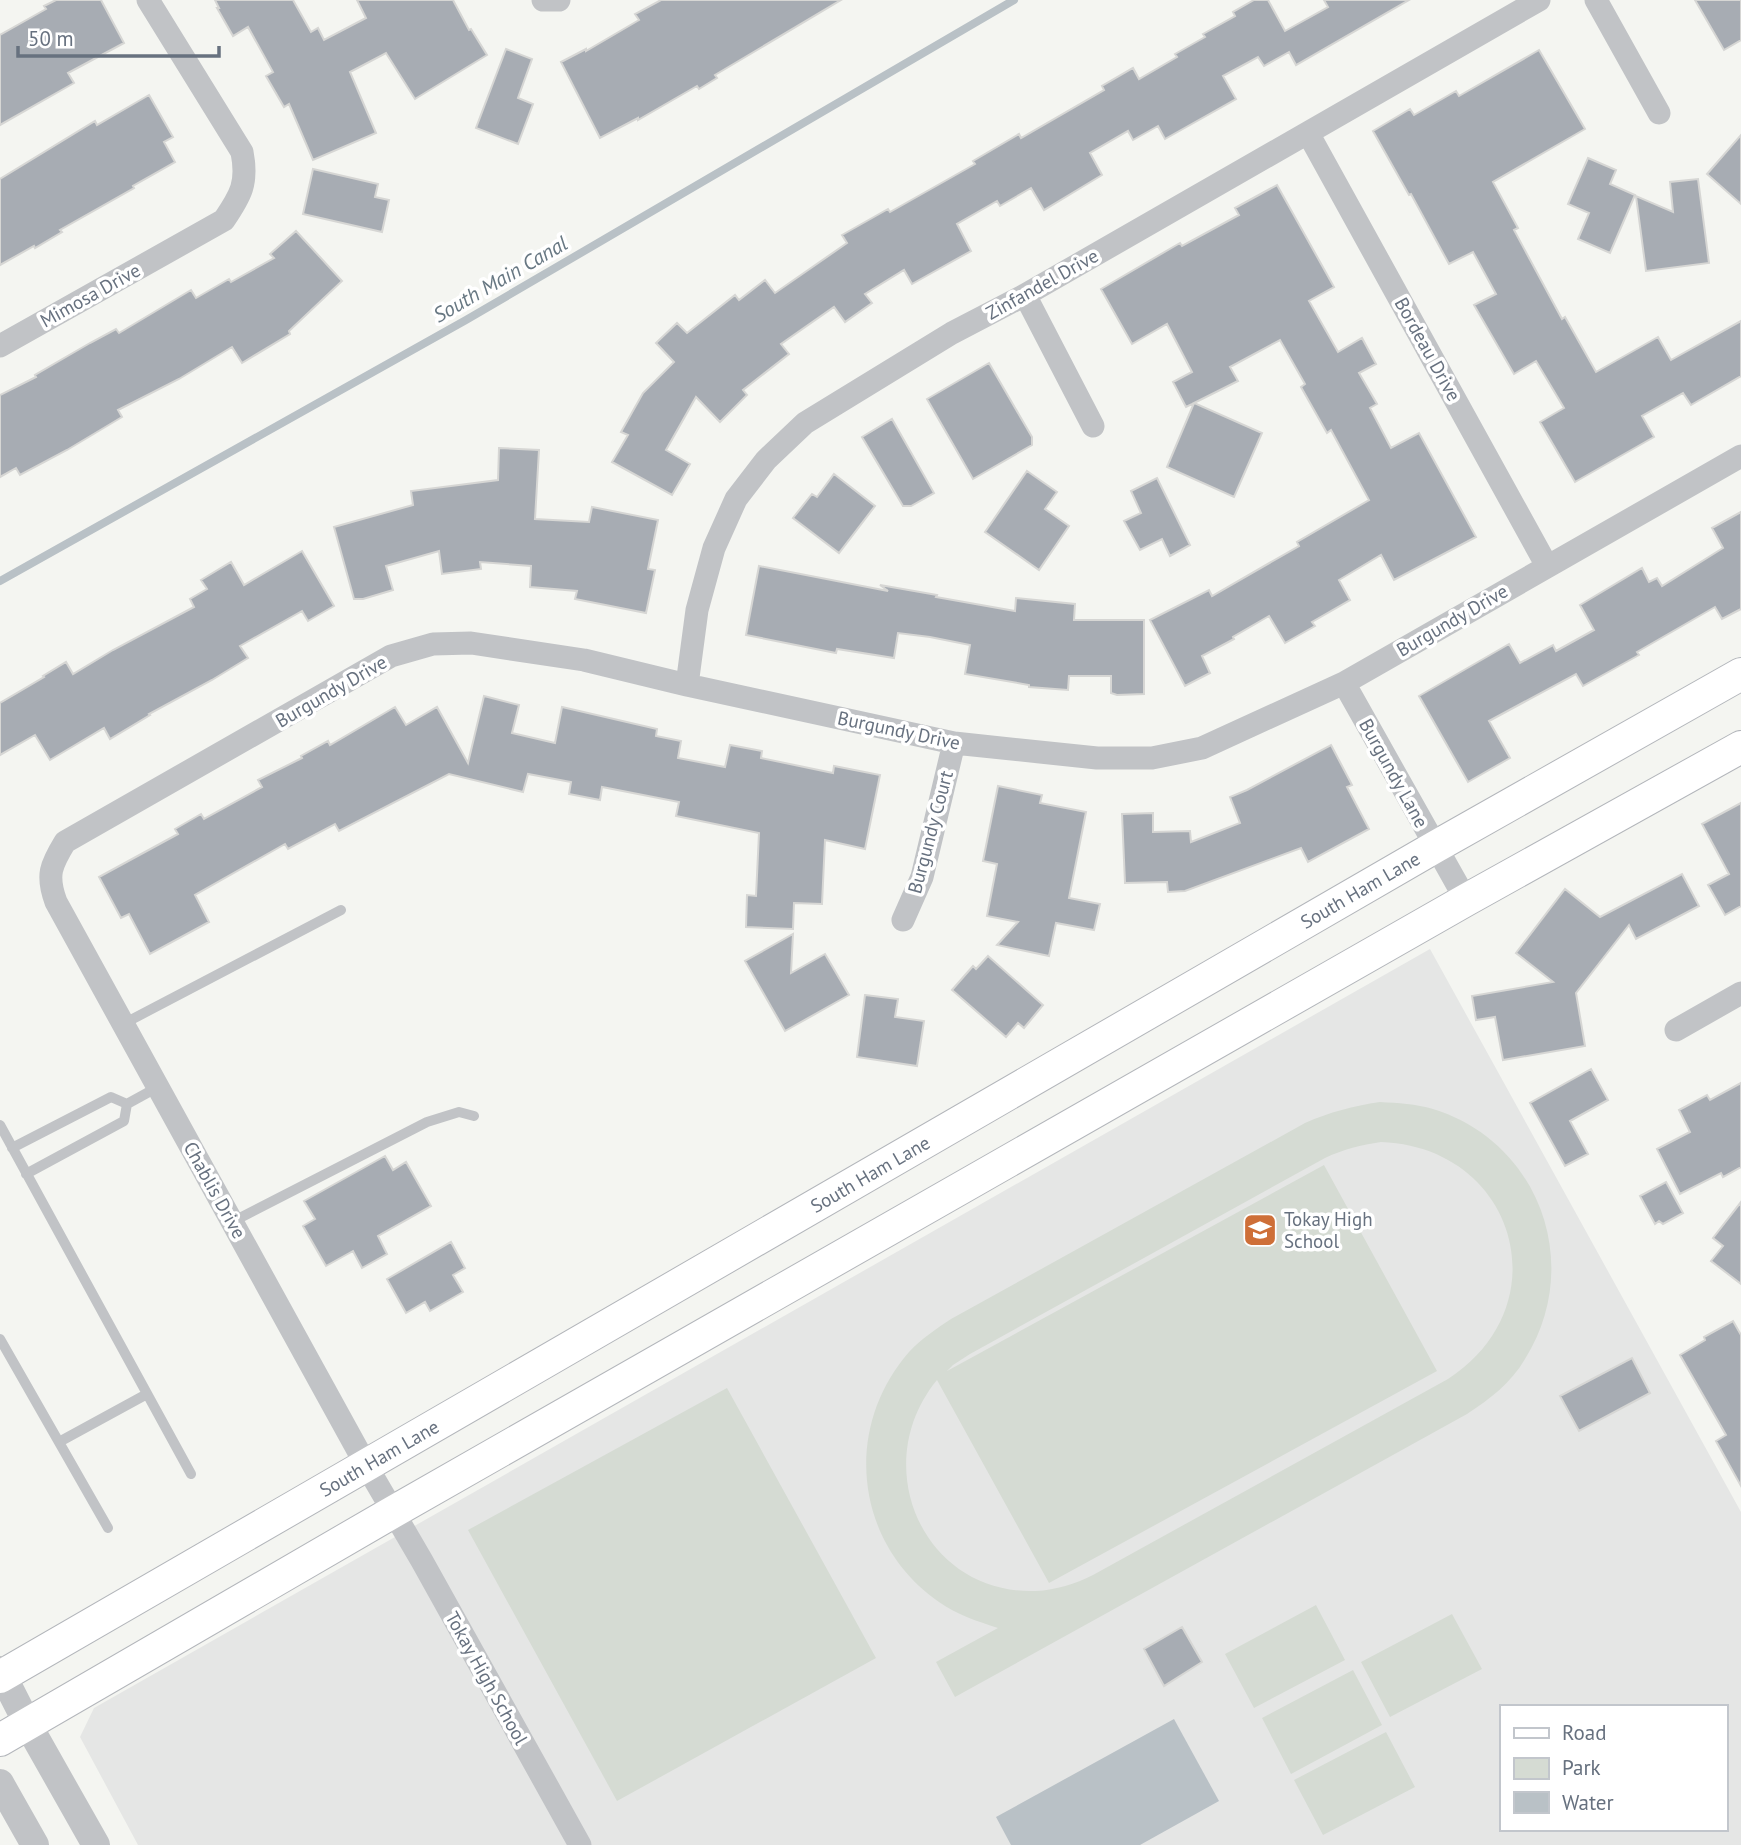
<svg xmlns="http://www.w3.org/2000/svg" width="1741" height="1845" viewBox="0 0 1741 1845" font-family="'PT Sans',sans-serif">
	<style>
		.built { fill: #e5e6e5; fill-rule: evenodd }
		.green { fill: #d5dbd3; fill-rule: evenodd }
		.water { fill: #b9c1c6 }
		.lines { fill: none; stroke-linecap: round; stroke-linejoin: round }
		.stream { stroke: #b9c1c6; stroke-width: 8 }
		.building { fill: #a7acb3; stroke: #d6d6d4; stroke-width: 2 }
		.secondary-casing { stroke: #b3b6bb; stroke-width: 34 }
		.service { stroke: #c1c3c6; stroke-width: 10 }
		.minor { stroke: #c1c3c6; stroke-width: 23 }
		.tertiary { stroke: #c1c3c6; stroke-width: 28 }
		.secondary { stroke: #fff; stroke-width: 32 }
		.labels { text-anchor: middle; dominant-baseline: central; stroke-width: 7; stroke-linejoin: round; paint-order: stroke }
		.street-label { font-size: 19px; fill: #67717f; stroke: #fff }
		.poi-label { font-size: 19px; fill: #67717f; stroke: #fff; text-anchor: start }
		.water-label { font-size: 21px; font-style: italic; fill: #687883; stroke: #fff }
	</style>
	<rect width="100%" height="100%" fill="#f4f5f1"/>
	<!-- built -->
	<path class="built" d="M1430,949L1741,1512V1845H138L80,1737L94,1708ZM1501,1707H1725V1829H1501Z"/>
	<!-- green -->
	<path class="green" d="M1380,1102C1398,1103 1416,1104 1433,1109C1540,1142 1584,1265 1525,1359C1511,1383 1490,1399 1467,1414L955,1697L936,1662L998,1628C977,1621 957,1615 939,1602C855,1544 842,1429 909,1352C921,1339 936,1329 951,1319L1305,1123C1330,1112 1353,1106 1380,1102ZM1381,1142C1516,1147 1562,1305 1448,1379L1093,1575C1075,1584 1056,1590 1036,1591C923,1595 867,1465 937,1380L1049,1583L1437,1371L1324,1165L947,1371L953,1365L970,1354L1325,1158C1344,1149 1361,1145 1381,1142Z
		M727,1388L876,1658L617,1801L468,1530Z
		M1316,1605L1345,1660L1254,1708L1225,1654Z
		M1452,1614L1482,1669L1390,1717L1361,1662Z
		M1353,1670L1382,1725L1291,1774L1262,1718Z
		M1386,1732L1415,1787L1323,1835L1294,1780Z"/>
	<!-- water -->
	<path class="water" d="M1174,1719L1219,1801L1140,1845H1011L996,1817Z"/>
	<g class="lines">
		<!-- stream -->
		<path class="stream" d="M0,581L466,320L1014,0"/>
	</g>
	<!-- building -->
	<path class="building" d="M56,0H101L124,43L68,73L74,83L0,125V35L46,9L44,6Z
		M215,0H293L311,32L318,28L324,40L366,18L357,0H453L469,30L471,29L487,55L415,99L386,53L350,72L376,133L313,160L289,104L284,107L266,76L273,72L248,27L233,36L217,8H219Z
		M661,0H841L715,75L717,78L699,89L697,86L638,120V118L600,138L561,62L586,49V51L639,20L635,14Z
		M1254,0H1268L1285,31L1328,7L1324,0H1409L1296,65L1289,52L1264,66L1258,57L1223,76L1236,99L1165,139L1158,126L1133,140L1128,131L1090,153L1102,175L1044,210L1031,188L1000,206L997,201L957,224L971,251L912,284L904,270L865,294L872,303L845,322L834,307L781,344L789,354L743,390L747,395L720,422L696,397L666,450L690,464L672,495L612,462L628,435L621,432L643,393L674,362L656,343L677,323L687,333L735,295L739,300L765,280L775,293L847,243L842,235L888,209L890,212L975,164L973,161L1019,134L1021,138L1104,90L1102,86L1133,68L1139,79L1177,57L1175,54L1205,37L1203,34L1235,16L1233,12Z
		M1695,0H1741V40L1724,50Z
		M506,49L532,59L518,98L533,104L518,144L476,128Z
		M1539,50L1585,129L1493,182L1518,228L1514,230L1562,319L1565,317L1596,372L1658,337L1671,360L1741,321V376L1691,405L1683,393L1642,416L1654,437L1575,482L1540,422L1564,408L1536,361L1514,374L1474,305L1496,294L1473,252L1449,264L1411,194L1409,195L1373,131L1410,109L1414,115L1456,91L1459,96Z
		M149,95L173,137L164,142L175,162L133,186L134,188L60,230L62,232L35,248L34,246L0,265V179L95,121L97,125Z
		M1741,135V204L1707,174Z
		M1588,158L1616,170L1610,184L1635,195L1610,253L1578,239L1589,213L1568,204Z
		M313,169L378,184L375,197L389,200L382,232L303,214Z
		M1698,179L1709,263L1646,271L1636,196L1673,212L1670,182Z
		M1277,185L1334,287L1309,301L1338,352L1362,338L1376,364L1359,373L1377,404L1370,408L1391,448L1419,433L1476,537L1394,580L1381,555L1339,580L1350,600L1312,622L1315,626L1285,643L1269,616L1233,637L1234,639L1202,656L1210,673L1185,686L1150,620L1209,590L1212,596L1299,546L1297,542L1369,500L1331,430L1327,433L1301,387L1305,384L1280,340L1230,367L1238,381L1194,403L1262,433L1234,497L1167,467L1194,403L1186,407L1173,382L1192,372L1167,324L1132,344L1101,289L1180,243L1182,246L1239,215L1235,208Z
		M296,231L342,281L289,331L290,334L242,363L232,347L179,379L118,410L122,417L67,450L20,475L16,468L0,477V395L36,377L35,375L90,343L116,329L119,333L191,290L196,298L229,279L231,282L274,258L270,254Z
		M989,363L1032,437V445L973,479L927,399Z
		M892,419L934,493L911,506H903L862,437Z
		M499,448L539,450L535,519L589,522L592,507L658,520L648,569L655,570L646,613L575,599L577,591L530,587L531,566L480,562L481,569L442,574L439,551L386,566L393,590L363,599H354L334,527L413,505L411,491L498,480Z
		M1027,471L1057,492L1045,509L1069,526L1039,570L985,532Z
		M834,474L875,506L839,553L793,518L812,494L817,497Z
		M1157,478L1190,545L1170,556L1162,539L1140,550L1124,521L1141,513L1131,491Z
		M1741,512V609L1722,619L1715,607L1637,652L1639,655L1583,686L1576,674L1489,721L1510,758L1468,782L1419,696L1509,644L1520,663L1553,645L1556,651L1594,630L1580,605L1642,568L1649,582L1657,578L1662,586L1723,548L1712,528Z
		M302,551L334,606L308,621L302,611L240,646L248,658L212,680L149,714L150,715L110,739L104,728L50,760L35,735L0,755V703L44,677L43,676L66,662L73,674L113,650L194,607L190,599L207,589L201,580L231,562L244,585Z
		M759,566L888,591L880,585L937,595L936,597L1015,611L1016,598L1075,604L1074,620H1144V694L1117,695L1111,693V676H1069L1068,690L1029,687V685L965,674L970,645L930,637L898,633L894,658L837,649L836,653L746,635Z
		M484,696L519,705L512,733L555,743L562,707L657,729L656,736L681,741L678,758L725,767L730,745L762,751L761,758L833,773L834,766L880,775L865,849L825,840L822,904L794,903L793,929L746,927L747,895L756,896L759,833L676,816L679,802L602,787L600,800L569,794L571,782L528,774L523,792L449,774L339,831L335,824L288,849L285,844L195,895L209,922L150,954L129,914L121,918L99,877L178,834L175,829L201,814L204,819L262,787L258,780L302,758L301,756L328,741L330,745L395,707L406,725L437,707L468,763Z
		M1331,745L1352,785L1347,787L1369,829L1308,862L1301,848L1185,891L1168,892L1167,882L1125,883L1122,814L1153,813V832L1190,831L1191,842L1240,823L1230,797L1247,790Z
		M998,786L1042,795L1040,803L1086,812L1069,898L1100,904L1094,930L1056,923L1049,956L997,945L1018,922L987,916L997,864L983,861Z
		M1741,803V906L1725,915L1708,885L1729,874L1702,824Z
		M1682,874L1699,906L1636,939L1629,925L1576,993L1585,1046L1503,1060L1495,1017L1476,1020L1472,996L1553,982L1516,953L1565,889L1600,917Z
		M793,934L791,973L825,954L849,995L785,1031L745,961Z
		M988,956L1043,1005L1024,1028L1018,1023L1006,1037L952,990L973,966L976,969Z
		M865,995L898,999L895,1017L924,1021L917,1066L857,1057Z
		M1591,1069L1608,1100L1570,1121L1588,1154L1565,1166L1530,1103Z
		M1741,1083V1167L1723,1177L1721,1173L1680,1194L1657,1149L1690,1132L1679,1110L1707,1095L1710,1100Z
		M385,1156L393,1170L406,1162L431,1206L378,1236L387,1254L362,1268L353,1251L326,1266L303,1226L315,1219L304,1201Z
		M1666,1182L1683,1213L1663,1224L1659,1221L1655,1224L1640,1196Z
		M1741,1202V1284L1711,1261L1723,1246L1713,1238Z
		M451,1242L465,1268L453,1275L463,1292L430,1311L425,1302L406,1313L387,1279Z
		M1733,1321L1741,1335V1486L1716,1441L1726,1435L1680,1355L1705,1340L1704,1337Z
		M1632,1358L1650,1393L1579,1431L1560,1396Z
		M1182,1627L1202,1662L1164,1686L1144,1649Z"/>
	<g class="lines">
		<!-- secondary casing -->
		<g class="secondary-casing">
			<path id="secondary" d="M0,1677L1435,847L1741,674
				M0,1740L393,1512L1466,900L1741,747"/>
		</g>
		<!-- service -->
		<path class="service" d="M123,1024L341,910
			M0,1125L191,1474
			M12,1148L111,1097L127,1104
			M26,1174L124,1121L127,1104L158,1087
			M232,1222L427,1122L459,1112L474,1116
			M0,1339L108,1528
			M59,1442L147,1394"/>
		<!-- minor -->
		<path class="minor" d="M543,0H559
			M1596,0L1659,113
			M1308,133L1547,566
			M1025,295L1093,426
			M0,346L224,220C241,195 248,183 242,152L148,0
			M1344,683L1466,900
			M687,685L697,610L714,548L736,499L766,460L805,423L952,333L1025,295L1539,0
			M903,920L922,877L954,743
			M1676,1030L1741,993
			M580,1845L422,1561L366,1465L56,902C46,875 51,865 65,842L391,656L433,644L471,643L584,660L687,685L954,743L1097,758H1152L1202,748L1344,683L1741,456"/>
		<!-- tertiary -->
		<path class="tertiary" d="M0,1670L27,1723L96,1845
			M0,1783L35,1845"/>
		<!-- secondary -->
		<use href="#secondary" class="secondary"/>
	</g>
	<!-- icons -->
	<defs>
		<g id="school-square" transform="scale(1.75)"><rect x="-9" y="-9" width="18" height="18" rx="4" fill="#ce6f38" stroke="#fff"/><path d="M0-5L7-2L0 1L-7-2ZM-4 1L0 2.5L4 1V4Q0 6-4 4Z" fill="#fff"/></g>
	</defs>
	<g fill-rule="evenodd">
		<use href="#school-square" x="1260" y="1230"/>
	</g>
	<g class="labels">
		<!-- street labels -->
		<g class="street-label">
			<text transform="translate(1042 284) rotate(-29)">Zinfandel Drive</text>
			<text transform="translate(90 295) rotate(-29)">Mimosa Drive</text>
			<text transform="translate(1428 349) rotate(61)">Bordeau Drive</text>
			<text transform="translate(1452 620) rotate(-30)">Burgundy Drive</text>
			<text transform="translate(331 691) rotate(-30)">Burgundy Drive</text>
			<text transform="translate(899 730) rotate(12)">Burgundy Drive</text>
			<text transform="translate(1394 773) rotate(61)">Burgundy Lane</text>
			<text transform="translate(930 832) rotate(-75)">Burgundy Court</text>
			<text transform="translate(1360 890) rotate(-30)">South Ham Lane</text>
			<text transform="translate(870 1174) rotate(-30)">South Ham Lane</text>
			<text transform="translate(215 1190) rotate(61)">Chablis Drive</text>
			<text transform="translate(379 1458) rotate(-30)">South Ham Lane</text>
			<text transform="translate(487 1678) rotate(61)">Tokay High School</text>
		</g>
		<!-- poi labels -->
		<g class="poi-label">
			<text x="1284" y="1219">Tokay High<tspan x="1284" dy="22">School</tspan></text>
		</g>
		<!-- water labels -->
		<g class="water-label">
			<text transform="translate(500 279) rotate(-30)">South Main Canal</text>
		</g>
	</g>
	<!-- legend -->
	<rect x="1500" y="1705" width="228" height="126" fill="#ffffff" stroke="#c2c6cc" stroke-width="2"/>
	<rect x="1514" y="1728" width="35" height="10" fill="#ffffff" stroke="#c2c6cc" stroke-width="2"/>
	<text x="1562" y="1740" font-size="21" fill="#67717f">Road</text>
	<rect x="1514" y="1758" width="35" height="21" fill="#d5dbd3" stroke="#c2c6cc" stroke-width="2"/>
	<text x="1562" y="1775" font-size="21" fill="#67717f">Park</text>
	<rect x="1514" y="1792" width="35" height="21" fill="#b9c1c6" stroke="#c2c6cc" stroke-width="2"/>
	<text x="1562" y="1810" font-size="21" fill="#67717f">Water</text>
	<!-- scale -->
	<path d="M18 46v10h201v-10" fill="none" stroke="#67717f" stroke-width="3.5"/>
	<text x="28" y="46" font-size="21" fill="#67717f" stroke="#ffffff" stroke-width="5" paint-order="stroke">50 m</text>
</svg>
